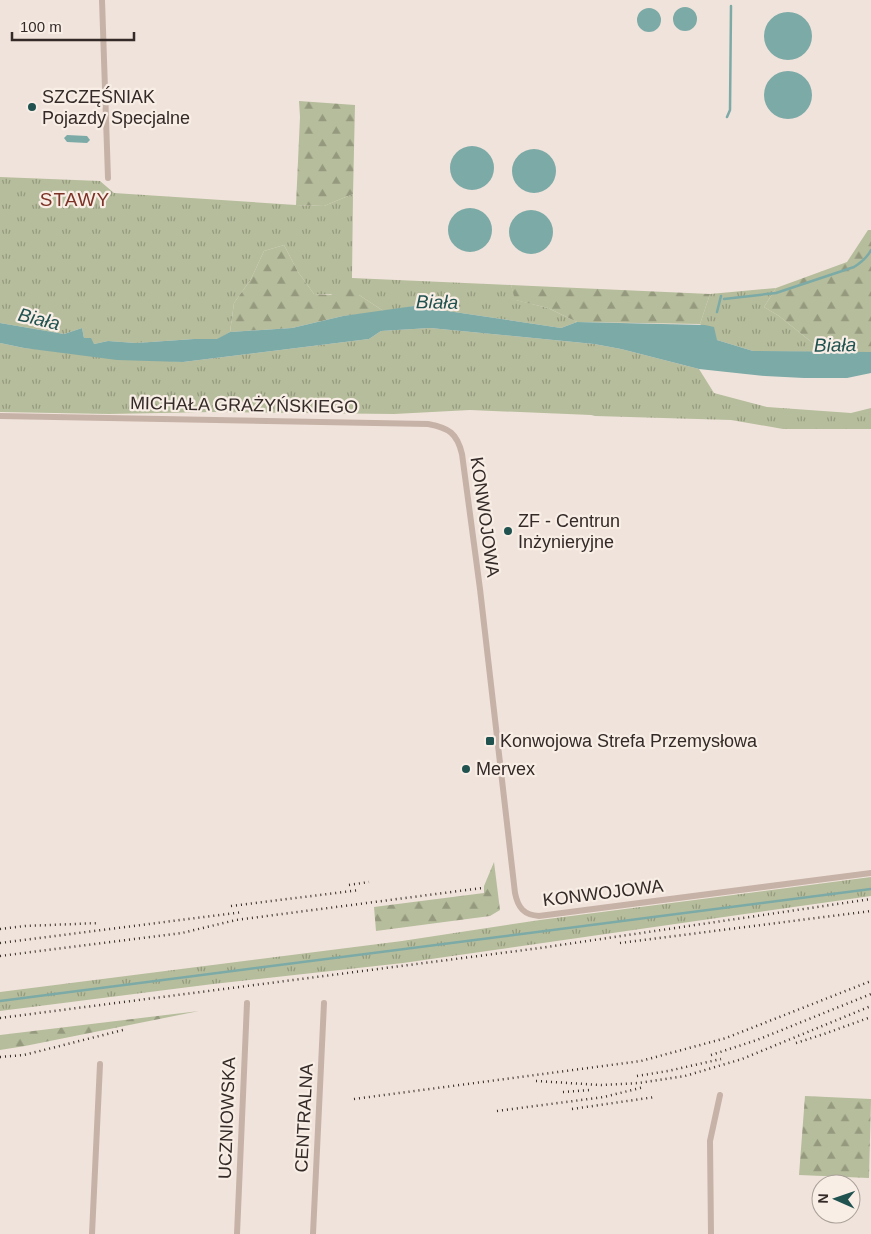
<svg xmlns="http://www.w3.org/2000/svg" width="871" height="1234" viewBox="0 0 871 1234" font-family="Arial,sans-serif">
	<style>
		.grass { fill: url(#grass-tufts) }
		.forest { fill: url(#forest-firs) }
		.water { fill: #7caaa7 }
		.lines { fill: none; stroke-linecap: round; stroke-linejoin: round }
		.stream { stroke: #7caaa7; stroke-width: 2.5 }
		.minor { stroke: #c7b2a7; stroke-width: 6 }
		.rail { stroke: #342a27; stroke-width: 2.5; stroke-dasharray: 1 4; stroke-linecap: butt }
		.poi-dot { fill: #205250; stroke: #f8eee6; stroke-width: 2 }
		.labels { text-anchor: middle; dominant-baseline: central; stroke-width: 4.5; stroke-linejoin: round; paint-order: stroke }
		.poi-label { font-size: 18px; fill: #342a27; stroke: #f8eee6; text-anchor: start }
		.street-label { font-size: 18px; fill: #342a27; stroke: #f8eee6 }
		.neighbourhood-label { font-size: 19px; letter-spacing: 1px; fill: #7d3226; stroke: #f8eee6 }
		.water-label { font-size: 19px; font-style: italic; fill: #205250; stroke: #f8eee6 }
	</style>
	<defs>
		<pattern id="grass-tufts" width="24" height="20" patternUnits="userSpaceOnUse" patternTransform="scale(1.25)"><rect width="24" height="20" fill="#b6bd9c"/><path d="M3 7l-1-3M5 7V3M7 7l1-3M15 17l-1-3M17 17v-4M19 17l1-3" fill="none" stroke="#959a7f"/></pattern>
		<pattern id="forest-firs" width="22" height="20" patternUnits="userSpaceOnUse" patternTransform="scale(1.25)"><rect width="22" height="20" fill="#b6bd9c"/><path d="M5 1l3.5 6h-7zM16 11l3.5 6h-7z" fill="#959a7f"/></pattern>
	</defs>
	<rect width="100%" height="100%" fill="#f0e3db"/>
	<!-- grass -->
	<path class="grass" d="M0,177L100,181L114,193L296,205L324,206L353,194L352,278L511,285L516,300L548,308L577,322L561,328L414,306L385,312L359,295L314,294L298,272L284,245L264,251L251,279L234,303L230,332L217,340L194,339L136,343L108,341L94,344L84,338L82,328L64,334L0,323Z
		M776,288L764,307L779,316L824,352L753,351L717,340L700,324L710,294Z
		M430,328L594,344L621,349L699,369L714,393L767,407L851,413L871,408V429H783L731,420L595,416L591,415L470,410L394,414L212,412L109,414L0,412V343L24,348L183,362L369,339L381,331Z
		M871,877V896L403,963L213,984L0,1011V992L402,941L540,920Z"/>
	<!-- forest -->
	<path class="forest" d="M299,101L355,105L353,194L324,206L296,205L300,117Z
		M868,230H871V352H824L779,316L764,307L776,288L847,262Z
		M284,245L298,272L314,294L331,295L352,278L359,295L385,312L343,316L292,328L230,332L234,303L251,279L264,251Z
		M511,285L710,294L700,324L577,322L548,308L515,300Z
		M494,862L500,910L490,916L376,931L374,907L484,893V886Z
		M199,1011L25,1046L0,1050V1035Z
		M805,1096L871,1099L869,1178L799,1175Z"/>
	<!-- water -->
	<path class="water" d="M673 19a12 12 0 1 1 24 0a12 12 0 1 1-24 0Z
		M637 20a12 12 0 1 1 24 0a12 12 0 1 1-24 0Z
		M764 36a24 24 0 1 1 48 0a24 24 0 1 1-48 0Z
		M764 95a24 24 0 1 1 48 0a24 24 0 1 1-48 0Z
		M67,135L87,136L90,140L87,143L67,142L64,138Z
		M450 168a22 22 0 1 1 44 0a22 22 0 1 1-44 0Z
		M512 171a22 22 0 1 1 44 0a22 22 0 1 1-44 0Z
		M448 230a22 22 0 1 1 44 0a22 22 0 1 1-44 0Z
		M509 232a22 22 0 1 1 44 0a22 22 0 1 1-44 0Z
		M414,306L561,328L577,322L705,325L714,327L717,340L753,351L871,352V373L847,378H804L765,376L699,369L621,349L594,344L430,328L381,331L369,339L183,362L117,360L24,348L0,343V323L64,334L82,328L84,338H91L94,344L108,341L136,343L194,339H217L230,332L292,328L343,316Z"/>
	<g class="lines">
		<!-- stream -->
		<path class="stream" d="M727,117L730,110L731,6
			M724,299L776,293L854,267C862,262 867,258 871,250
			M717,312L721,296
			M0,1001L871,889"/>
		<!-- minor -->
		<path class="minor" d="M102,0L108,178
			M0,416L428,424C449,428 457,433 462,454L480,589L515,893C518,908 524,915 539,916L871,873
			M92,1234L100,1064
			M237,1234L247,1003
			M313,1234L324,1003
			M711,1234L710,1141L720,1095"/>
		<!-- rail -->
		<path class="rail" d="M349,885L369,882
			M231,906L360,890
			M0,929L25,926L99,923
			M0,943L243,912
			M620,943L871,911
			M0,956L182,933L236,920L482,888
			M0,1018L540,948L871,899
			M796,1043L824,1034L871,1017
			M711,1055L757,1040L871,994
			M0,1057L24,1055L123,1030
			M637,1076L668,1071L721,1059
			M536,1081L601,1085L639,1083L685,1076L742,1059L871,1006
			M563,1092L590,1090
			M354,1099L641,1061L726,1038L871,981
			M572,1109L655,1097
			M497,1111L604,1097L644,1087"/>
	</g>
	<!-- markers -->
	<g class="poi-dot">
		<circle cx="32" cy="107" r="5"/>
		<circle cx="508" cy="531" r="5"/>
		<rect x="485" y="736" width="10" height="10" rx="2.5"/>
		<circle cx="466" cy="769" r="5"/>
	</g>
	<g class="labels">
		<!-- poi labels -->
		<g class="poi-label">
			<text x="42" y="97">SZCZĘŚNIAK<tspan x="42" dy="21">Pojazdy Specjalne</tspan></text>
			<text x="518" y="521">ZF - Centrun<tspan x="518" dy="21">Inżynieryjne</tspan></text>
			<text x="500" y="741">Konwojowa Strefa Przemysłowa</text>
			<text x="476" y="769">Mervex</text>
		</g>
		<!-- street labels -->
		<g class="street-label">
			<text transform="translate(244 405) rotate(1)">MICHAŁA GRAŻYŃSKIEGO</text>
			<text transform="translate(485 517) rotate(82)">KONWOJOWA</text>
			<text transform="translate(603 893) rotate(-7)">KONWOJOWA</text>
			<text transform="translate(227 1118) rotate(-88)">UCZNIOWSKA</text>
			<text transform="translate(304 1118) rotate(-87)">CENTRALNA</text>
		</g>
		<!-- neighbourhood labels -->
		<g class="neighbourhood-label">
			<text x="75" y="199">STAWY</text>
		</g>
		<!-- water labels -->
		<g class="water-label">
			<text transform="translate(437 302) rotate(1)">Biała</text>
			<text transform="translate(39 319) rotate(14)">Biała</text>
			<text transform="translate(835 345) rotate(-1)">Biała</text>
		</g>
	</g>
	<!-- north arrow -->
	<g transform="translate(836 1199) rotate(272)"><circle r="24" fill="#f8eee6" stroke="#aaa09a"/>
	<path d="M0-4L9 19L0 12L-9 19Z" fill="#205250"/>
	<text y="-8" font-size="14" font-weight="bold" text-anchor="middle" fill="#342a27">N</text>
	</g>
	<!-- scale -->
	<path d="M12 32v8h122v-8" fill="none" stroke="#342a27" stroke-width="2.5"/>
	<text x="20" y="32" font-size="15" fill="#342a27" stroke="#f8eee6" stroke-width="4" paint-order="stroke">100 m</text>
</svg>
